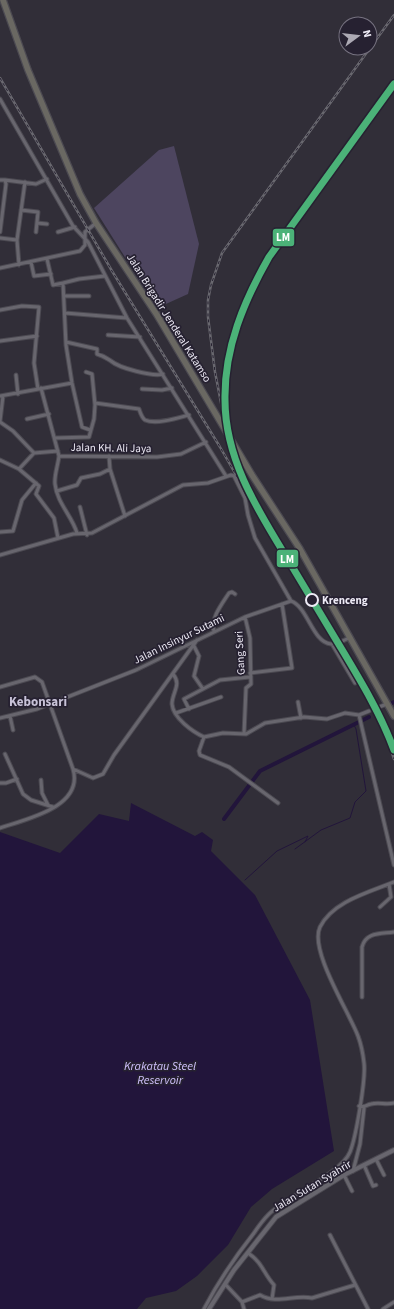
<svg xmlns="http://www.w3.org/2000/svg" width="394" height="1309" viewBox="0 0 394 1309" font-family="'Source Sans 3',sans-serif">
	<style>
		.green { fill: #4d455f }
		.water { fill: #22153b }
		.lines { fill: none; stroke-linecap: round; stroke-linejoin: round }
		.stream { stroke: #22153b; stroke-width: 1 }
		.canal { stroke: #22153b; stroke-width: 4 }
		.minor-tunnel { stroke: #4d4a54; stroke-width: 3; stroke-dasharray: 3 1.5; stroke-linecap: butt }
		.minor-casing { stroke: #4c4a52; stroke-width: 5 }
		.tertiary-casing { stroke: #4c4a52; stroke-width: 6 }
		.trunk-casing { stroke: #4c4a52; stroke-width: 8 }
		.minor { stroke: #68666e; stroke-width: 3 }
		.tertiary { stroke: #68666e; stroke-width: 4 }
		.trunk { stroke: #6a6862; stroke-width: 5.5 }
		.rail-casing { stroke: #69686f; stroke-width: 2.5 }
		.rail { stroke: #262131; stroke-width: 1; stroke-dasharray: 3; stroke-linecap: butt }
		.rail-1-casing { stroke: #262131; stroke-width: 10 }
		.rail-1 { stroke: #4bb278; stroke-width: 7 }
		.stop-dot { fill: #262131; stroke: #eeebf6; stroke-width: 2 }
		.labels { text-anchor: middle; dominant-baseline: central; stroke-width: 3.5; stroke-linejoin: round; paint-order: stroke }
		.street-label { font-size: 11px; fill: #eeebf6; stroke: #262131 }
		.stop-label { font-size: 11px; font-weight: bold; fill: #eeebf6; stroke: #262131; text-anchor: start }
		.water-label { font-size: 12px; font-style: italic; fill: #cfc0fb; stroke: #262131 }
		.quarter-label { font-size: 13px; font-weight: bold; fill: #c8c3d8; stroke: #262131 }
		.line-badge { stroke: #262131; stroke-width: 1.5 }
		.badge-label { font-size: 11px; text-anchor: middle; font-weight: bold; fill: #fff }
	</style>
	<rect width="100%" height="100%" fill="#312e38"/>
	<!-- green -->
	<path class="green" d="M174,146L199,244L188,294L157,308L94,208L159,150Z"/>
	<!-- water -->
	<path class="water" d="M131,803L195,836L202,832L213,840L211,851L255,895L310,1000L334,1151L272,1189L251,1207L228,1245L197,1276L176,1291L146,1298L137,1309H0V832L60,853L99,814L129,821Z"/>
	<g class="lines">
		<!-- stream -->
		<path class="stream" d="M295,849L321,830L350,818L355,802L366,791L356,729L354,725
			M245,880L277,851L308,836L305,842"/>
		<!-- canal -->
		<path class="canal" d="M392,703L394,702
			M224,819L260,771L369,717"/>
		<!-- minor-tunnel -->
		<path class="minor-tunnel" d="M369,711L379,707"/>
		<!-- minor casing -->
		<g class="minor-casing">
			<path id="minor" d="M0,99L73,226L88,242L127,318L226,476
				M0,180H5L6,184L0,232
				M5,180L36,184L47,179
				M21,210L38,212L36,232
				M37,223L47,224
				M58,232L75,227
				M0,238L17,240L19,265
				M17,240L25,182
				M47,259L53,285L63,283L66,345L72,383L82,427L90,430
				M31,262L34,276L51,274
				M0,268L80,251L85,245V232L96,223
				M63,283L79,279L105,276
				M64,296H89
				M0,310L22,306L39,307L34,363L38,389
				M65,313L127,318
				M108,335L140,337
				M0,341L37,336
				M66,342L97,349V354C104,356 106,358 111,361C119,368 153,377 163,374
				M16,375L18,394
				M41,388L59,456L157,457L181,454L206,442
				M142,389L162,390L172,388
				M0,396L72,383
				M95,403L139,409C140,412 142,418 145,420C156,425 178,418 189,415
				M27,419L49,414
				M0,421L3,396
				M0,422L13,431L34,453
				M55,438L89,437L94,419L95,405L92,374L86,372
				M59,456C58,465 54,476 55,484C57,503 72,516 77,533
				M0,460L19,469L39,486L36,494L54,518L58,538
				M19,469L34,453L58,451
				M110,469L125,516
				M57,491L77,485L81,478L100,474L110,469L109,456
				M80,507L87,535
				M0,532L13,531L22,500L36,483
				M0,555L73,534L92,533L183,485L208,483L231,475L234,476L245,498L248,515L255,538L291,601
				M214,631C210,619 222,604 229,593L232,592L235,594
				M332,644L355,683
				M194,646L199,656L194,676L203,689
				M250,673L292,668L282,604
				M173,674C182,685 172,692 172,704C173,718 193,732 204,737L223,733L246,734L265,723L304,717L327,719L345,713L359,715L394,865
				M0,687L35,677L42,682L73,769C84,807 27,819 0,828
				M298,702L301,718
				M379,707L387,704
				M189,709L184,699L220,680L250,677
				M176,713L221,697
				M359,715L369,711
				M10,716L13,730
				M0,718L37,709L136,670L245,617L291,601C308,607 312,642 331,644C337,644 343,641 349,638
				M244,734L246,688L251,684L250,638L245,617
				M204,737L199,751L200,755L229,767L278,803
				M5,754L23,794L31,800L53,807
				M73,769L93,778L103,774L114,755L197,640
				M41,780L42,793L48,805
				M0,783H6L17,779
				M380,907L391,897L389,884
				M362,997V947C366,932 380,934 394,932
				M359,1106C365,1108 366,1105 371,1104C379,1102 386,1105 394,1103
				M376,1159L384,1175
				M364,1165L373,1186L376,1185
				M353,1171L360,1144L364,1108
				M344,1175L352,1191
				M330,1235L368,1309
				M248,1253C263,1263 263,1273 274,1285L272,1299
				M225,1284L242,1302L244,1309
				M242,1302L260,1295C277,1305 294,1294 312,1298L355,1285
				M204,1309C218,1282 235,1257 254,1233C258,1227 263,1220 269,1214C287,1196 341,1174 350,1152C356,1137 366,1079 364,1063C363,1054 361,1044 358,1036C349,1012 309,950 320,927C333,901 370,892 394,882
				M383,1309L394,1302"/>
		</g>
		<!-- tertiary casing -->
		<g class="tertiary-casing">
			<path id="tertiary" d="M209,1309L234,1270L276,1217L344,1175L394,1150"/>
		</g>
		<!-- trunk casing -->
		<g class="trunk-casing">
			<path id="trunk" d="M3,0L28,70L80,194L96,223L157,315L252,475L300,549L394,716"/>
		</g>
		<!-- minor -->
		<use href="#minor" class="minor"/>
		<!-- tertiary -->
		<use href="#tertiary" class="tertiary"/>
		<!-- trunk -->
		<use href="#trunk" class="trunk"/>
		<!-- rail casing -->
		<g class="rail-casing">
			<path id="rail" d="M370,48L394,15
				M0,78L112,271L220,447L263,522L370,702L384,729L394,759
				M234,464L230,449L215,372L208,317V300L211,285L222,253L370,48"/>
		</g>
		<!-- rail -->
		<use href="#rail" class="rail"/>
		<!-- rail-1 casing -->
		<g class="rail-1-casing">
			<path id="rail-1" d="M394,84L269,257C244,301 224,348 225,400C225,459 257,509 287,558C304,586 321,615 338,643C359,678 380,712 394,750"/>
		</g>
		<!-- rail-1 -->
		<use href="#rail-1" class="rail-1"/>
	</g>
	<!-- markers -->
	<circle class="stop-dot" cx="312" cy="600" r="6"/>
	<g class="labels">
		<!-- street labels -->
		<g class="street-label">
			<text transform="translate(169 318) rotate(58)">Jalan Brigadir Jenderal Katamso</text>
			<text transform="translate(111 448) rotate(1)">Jalan KH. Ali Jaya</text>
			<text transform="translate(179 639) rotate(-26)">Jalan Insinyur Sutami</text>
			<text transform="translate(240 653) rotate(-93)">Gang Seri</text>
			<text transform="translate(312 1186) rotate(-31)">Jalan Sutan Syahrir</text>
		</g>
		<!-- stop labels -->
		<g class="stop-label">
			<text x="322" y="600">Krenceng</text>
		</g>
		<!-- water labels -->
		<g class="water-label">
			<text x="160" y="1066">Krakatau Steel<tspan x="160" dy="14">Reservoir</tspan></text>
		</g>
		<!-- quarter labels -->
		<g class="quarter-label">
			<text x="38" y="702">Kebonsari</text>
		</g>
	</g>
	<g class="line-badge">
		<rect x="272" y="228" width="23" height="19" rx="4" fill="#4bb278"/>
		<rect x="276" y="549" width="23" height="19" rx="4" fill="#4bb278"/>
	</g>
	<g class="badge-label">
		<text x="283" y="241">LM</text>
		<text x="287" y="563">LM</text>
	</g>
	<!-- north arrow -->
	<g transform="translate(358 36) rotate(75)"><circle r="19" fill="#262131" stroke="#767280"/>
	<path d="M0-3L7 15L0 10L-7 15Z" fill="#aca9b4"/>
	<text y="-6" font-size="11" font-weight="bold" text-anchor="middle" fill="#eeebf6">N</text>
	</g>
</svg>
